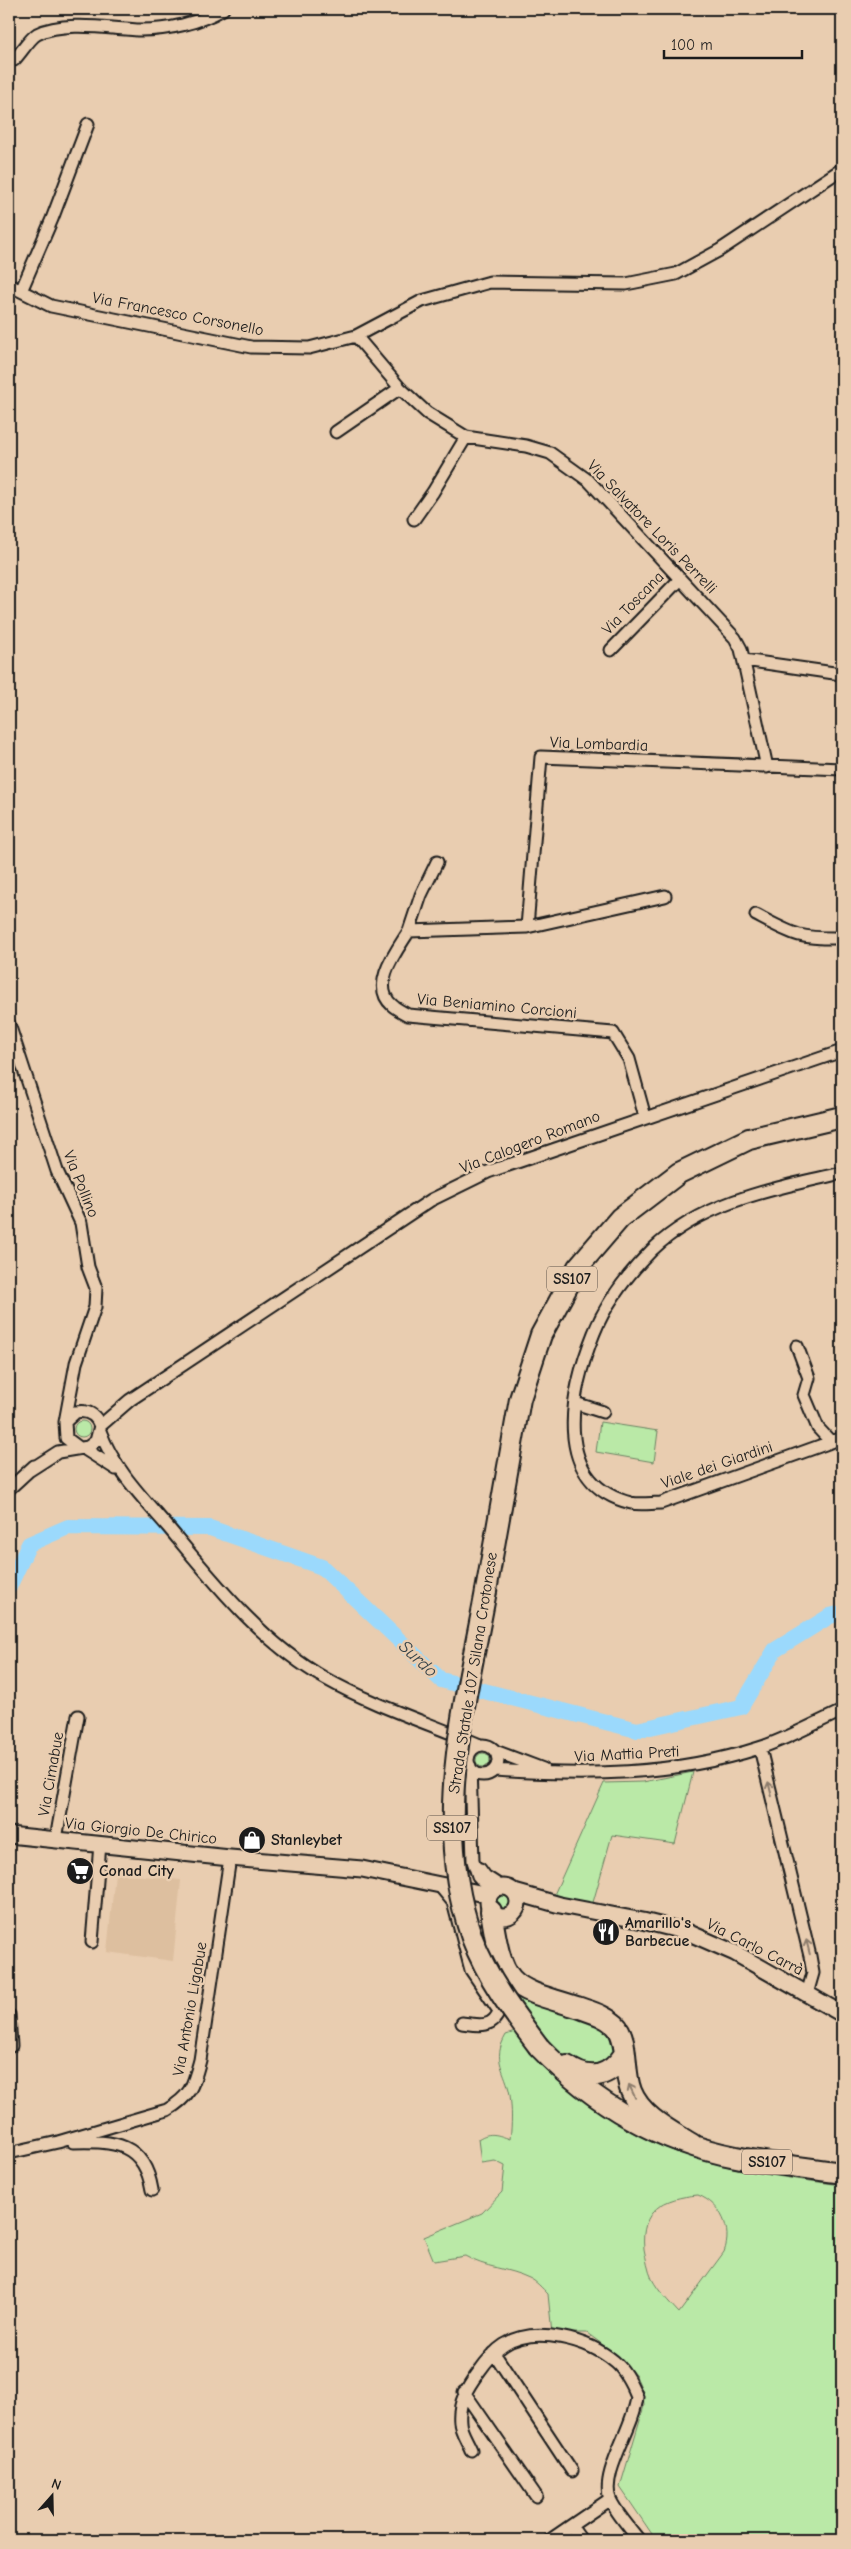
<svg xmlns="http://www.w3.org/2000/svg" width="851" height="2549" viewBox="0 0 851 2549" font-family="'Comic Neue',sans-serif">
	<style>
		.built { fill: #ddbf9f }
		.green { fill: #bae9a7; stroke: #6b8262; fill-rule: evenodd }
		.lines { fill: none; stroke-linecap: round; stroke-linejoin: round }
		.river { stroke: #9bd9fc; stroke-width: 16 }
		.street-casing { stroke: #1c1c1c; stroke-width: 15 }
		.secondary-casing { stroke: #1c1c1c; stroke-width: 19 }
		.highway-casing { stroke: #1c1c1c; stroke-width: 24 }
		.street { stroke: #e9cdb0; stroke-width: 11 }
		.secondary { stroke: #e9cdb0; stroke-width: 15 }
		.highway { stroke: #e9cdb0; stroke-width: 20 }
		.highway-bridge-casing { stroke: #1c1c1c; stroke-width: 24; stroke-linecap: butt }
		.highway-bridge { stroke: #e9cdb0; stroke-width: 20 }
		.oneway { stroke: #8d7d6d }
		.labels { text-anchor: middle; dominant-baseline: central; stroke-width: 5; stroke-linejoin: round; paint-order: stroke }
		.shield { fill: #e9cdb0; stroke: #5a5148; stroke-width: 1 }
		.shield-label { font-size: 15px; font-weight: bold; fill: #1c1c1c }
		.street-label { font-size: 16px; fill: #1c1c1c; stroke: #e9cdb0 }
		.poi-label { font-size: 16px; font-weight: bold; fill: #1c1c1c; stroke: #e9cdb0; text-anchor: start }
		.water-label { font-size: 18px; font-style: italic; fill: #354249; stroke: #e9cdb0 }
	</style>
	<rect width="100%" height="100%" fill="#e9cdb0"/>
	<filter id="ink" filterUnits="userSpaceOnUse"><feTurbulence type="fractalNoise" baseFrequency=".02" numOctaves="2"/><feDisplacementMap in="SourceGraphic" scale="10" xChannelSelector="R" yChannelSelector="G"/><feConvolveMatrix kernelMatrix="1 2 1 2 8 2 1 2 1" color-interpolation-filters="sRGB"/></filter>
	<g filter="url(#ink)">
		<!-- built -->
		<path class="built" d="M115,1873L181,1880L173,1961L107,1952Z"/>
		<!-- green -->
		<path class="green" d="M74 1429a8 8 0 1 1 16 0a8 8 0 1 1-16 0Z
			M600,1422L658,1431L654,1462L596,1452Z
			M476 1760a7 7 0 1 1 14 0a7 7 0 1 1-14 0Z
			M693,1772L675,1844L612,1835L592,1906L553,1897L604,1783L643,1782Z
			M495 1903a8 8 0 1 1 16 0a8 8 0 1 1-16 0Z
			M513,1994L536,2005L609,2028L618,2039L612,2063L579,2068L548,2045Z
			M518,2031C537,2052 556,2077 579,2095C600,2112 624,2129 649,2141C709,2168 778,2177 842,2185V2540H656L620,2487L644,2406L643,2392L636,2376L618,2356L587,2333H552L548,2294C542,2288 536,2281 529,2278C508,2268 485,2268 465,2256L434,2261L424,2237L482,2213L502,2192L505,2166L495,2161L481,2163L478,2139C490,2131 498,2135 510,2139C512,2124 512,2110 510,2095C506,2070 491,2061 506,2035ZM698,2195C721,2204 733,2229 724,2252L679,2313C669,2302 659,2292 652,2279C648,2271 646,2258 644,2249C640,2210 663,2198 698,2195Z"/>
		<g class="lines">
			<!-- river -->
			<path class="river" d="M9,1587L29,1544L68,1527L210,1528L322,1567L441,1680L637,1730L741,1707L775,1650L830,1616L842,1613"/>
			<!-- street casing -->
			<g class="street-casing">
				<path id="street" d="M14,60C21,53 29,39 37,34C64,20 112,29 141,30C168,30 199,23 223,9
					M9,285L51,306L251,347L309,348L356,336L422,301L490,282L626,284L676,274L720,250L842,169
					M21,291L52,219L88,124
					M356,336L400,388L427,413L466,437L526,446L550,453L589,481L735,638L741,649L767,767
					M336,432L400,388
					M414,519L433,492L466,437
					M611,650L680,579
					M744,660L841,674
					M756,915C794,935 799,939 842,938
					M527,927L541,757L842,769
					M409,931L421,895L437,862
					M9,1024L57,1171L81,1223L88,1267L96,1288L95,1307L76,1363L65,1422
					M645,1117L629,1059L613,1033L408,1015C403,1012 396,1009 392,1005C369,985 398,949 409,931L527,927L665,896
					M842,1173C776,1188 703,1201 652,1250C629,1273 606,1303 594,1333C571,1390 550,1483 631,1503C640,1505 652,1503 661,1503L842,1438
					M797,1346L809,1378L804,1395L818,1428L831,1442
					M575,1403L603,1412
					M100,1426L130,1400L431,1200L488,1172L842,1051
					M100,1431C114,1469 142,1497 168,1527C214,1582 262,1643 326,1679C374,1706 429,1723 480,1745
					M83,1448L116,1469
					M30,1470L58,1452L88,1447L96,1441L100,1426C96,1415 88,1410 76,1412L65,1422L66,1438L78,1447
					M9,1489L34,1466
					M468 1760a15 15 0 1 1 30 0a15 15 0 1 1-30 0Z
					M760,1748L810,1956L813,1973L807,1994
					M495,1751L543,1769
					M470,1766L473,1861L478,1876L492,1892
					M495,1770C584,1776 672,1776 759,1748C787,1739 815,1723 842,1711
					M56,1839L78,1716
					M480,1869L485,1876L502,1887
					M438,1884L453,1902L471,1970L499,2011C493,2029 477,2025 462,2023
					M92,1942L100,1844
					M9,2015L11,2046
					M73,2142C114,2141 144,2142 152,2190
					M9,2153L58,2142L167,2110C191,2096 193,2086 200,2060L230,1858
					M494,2353L572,2471
					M464,2392L536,2496
					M471,2450C468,2442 460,2431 460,2422C458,2403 467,2388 478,2373C485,2363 493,2352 504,2345C535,2325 588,2339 615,2362C625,2370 632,2385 637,2397C634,2427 600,2473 610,2499C616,2513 630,2528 639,2540
					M571,2526L581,2540
					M550,2540L610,2499"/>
			</g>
			<!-- secondary casing -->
			<g class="secondary-casing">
				<path id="secondary" d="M9,1835L230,1858L362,1869L489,1895
					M488 1902a15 15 0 1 1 30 0a15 15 0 1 1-30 0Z
					M514,1892L560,1905L643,1921L687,1932L735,1953L842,2014"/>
			</g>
			<!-- highway casing -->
			<g class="highway-casing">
				<path id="highway" d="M486,1591L520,1399L541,1335L578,1267L620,1218L679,1173L749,1139L842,1117
					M491,1911C503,1986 506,1986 577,2007C591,2012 604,2015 615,2025C629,2038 623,2072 631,2091C641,2117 671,2131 693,2145
					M539,2047C593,2103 659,2142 736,2157C771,2164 807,2168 842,2173
					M567,2066C590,2082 609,2077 624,2055"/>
			</g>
			<!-- street -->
			<use href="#street" class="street"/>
			<!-- secondary -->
			<use href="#secondary" class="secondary"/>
			<!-- highway -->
			<use href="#highway" class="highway"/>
			<!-- highway-bridge casing -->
			<g class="highway-bridge-casing">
				<path id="highway-bridge" d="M486,1591C465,1707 431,1822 472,1938C487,1978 514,2014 539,2047"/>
			</g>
			<!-- highway-bridge -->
			<use href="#highway-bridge" class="highway-bridge"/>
		</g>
		<!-- one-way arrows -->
		<defs><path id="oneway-shaft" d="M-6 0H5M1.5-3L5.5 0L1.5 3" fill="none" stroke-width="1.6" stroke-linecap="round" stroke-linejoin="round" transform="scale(1.25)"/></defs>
		<g class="oneway">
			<use href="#oneway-shaft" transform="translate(770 1789) rotate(-104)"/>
			<use href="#oneway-shaft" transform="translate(808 1947) rotate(-104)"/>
			<use href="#oneway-shaft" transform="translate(632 2091) rotate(-115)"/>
		</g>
	</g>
	<!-- icons -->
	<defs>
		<g id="shop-disc" transform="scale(1.4375)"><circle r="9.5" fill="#1c1c1c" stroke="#e9cdb0"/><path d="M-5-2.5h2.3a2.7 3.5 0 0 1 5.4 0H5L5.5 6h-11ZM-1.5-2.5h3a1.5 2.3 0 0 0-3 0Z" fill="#fff"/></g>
		<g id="supermarket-disc" transform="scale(1.4375)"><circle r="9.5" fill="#1c1c1c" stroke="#e9cdb0"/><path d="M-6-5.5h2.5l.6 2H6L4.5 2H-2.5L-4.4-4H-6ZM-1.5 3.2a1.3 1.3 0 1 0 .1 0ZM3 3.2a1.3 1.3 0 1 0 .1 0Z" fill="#fff"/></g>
		<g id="restaurant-disc" transform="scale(1.4375)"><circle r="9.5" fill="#1c1c1c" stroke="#e9cdb0"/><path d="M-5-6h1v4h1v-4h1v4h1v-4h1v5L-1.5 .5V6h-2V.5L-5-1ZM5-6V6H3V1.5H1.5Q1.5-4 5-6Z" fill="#fff"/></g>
	</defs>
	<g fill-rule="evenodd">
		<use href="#shop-disc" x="252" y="1840"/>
		<use href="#supermarket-disc" x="80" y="1871"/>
		<use href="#restaurant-disc" x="606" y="1932"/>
	</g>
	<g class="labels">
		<!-- shield labels -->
		<g class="shield">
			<rect x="547" y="1266.5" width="50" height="25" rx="4"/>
			<rect x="427" y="1815.5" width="50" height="25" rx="4"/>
			<rect x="742" y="2149.5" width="50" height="25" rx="4"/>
		</g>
		<g class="shield-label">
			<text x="572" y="1279">SS107</text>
			<text x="452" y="1828">SS107</text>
			<text x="767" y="2162">SS107</text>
		</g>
		<!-- street labels -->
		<g class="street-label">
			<text transform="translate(178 314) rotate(11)">Via Francesco Corsonello</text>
			<text transform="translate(652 527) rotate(46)">Via Salvatore Loris Perrelli</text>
			<text transform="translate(633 603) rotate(-46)">Via Toscana</text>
			<text transform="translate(599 744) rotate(2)">Via Lombardia</text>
			<text transform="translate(497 1006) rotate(5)">Via Beniamino Corcioni</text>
			<text transform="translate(530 1142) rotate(-21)">Via Calogero Romano</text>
			<text transform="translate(81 1184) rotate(68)">Via Pollino</text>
			<text transform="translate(717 1465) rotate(-19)">Viale dei Giardini</text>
			<text transform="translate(473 1673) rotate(-81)">Strada Statale 107 Silana Crotonese</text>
			<text transform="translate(627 1754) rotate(-3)">Via Mattia Preti</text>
			<text transform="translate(51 1774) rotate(-80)">Via Cimabue</text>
			<text transform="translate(141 1831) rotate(6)">Via Giorgio De Chirico</text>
			<text transform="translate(755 1947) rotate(27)">Via Carlo Carrà</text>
			<text transform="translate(190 2009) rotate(-80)">Via Antonio Ligabue</text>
		</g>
		<!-- poi labels -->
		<g class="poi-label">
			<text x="271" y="1840">Stanleybet</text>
			<text x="99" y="1871">Conad City</text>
			<text x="625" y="1923">Amarillo's<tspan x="625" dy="18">Barbecue</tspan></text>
		</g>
		<!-- water labels -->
		<g class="water-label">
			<text transform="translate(418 1659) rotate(43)">Surdo</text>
		</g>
	</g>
	<!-- margin -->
	<rect width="851" height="2549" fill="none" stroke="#e9cdb0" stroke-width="30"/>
	<rect x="15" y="15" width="821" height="2519" fill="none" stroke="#1c1c1c" stroke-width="2" filter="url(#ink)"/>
	<!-- north arrow -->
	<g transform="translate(52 2496) rotate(20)" stroke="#e9cdb0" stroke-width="4" paint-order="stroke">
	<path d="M0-4L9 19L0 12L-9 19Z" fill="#1c1c1c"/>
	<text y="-8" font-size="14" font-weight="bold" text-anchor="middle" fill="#1c1c1c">N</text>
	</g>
	<!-- scale -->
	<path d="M664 50v8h138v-8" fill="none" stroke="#1c1c1c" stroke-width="2.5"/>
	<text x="671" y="50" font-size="15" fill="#1c1c1c" stroke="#e9cdb0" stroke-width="4" paint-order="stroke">100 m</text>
</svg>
